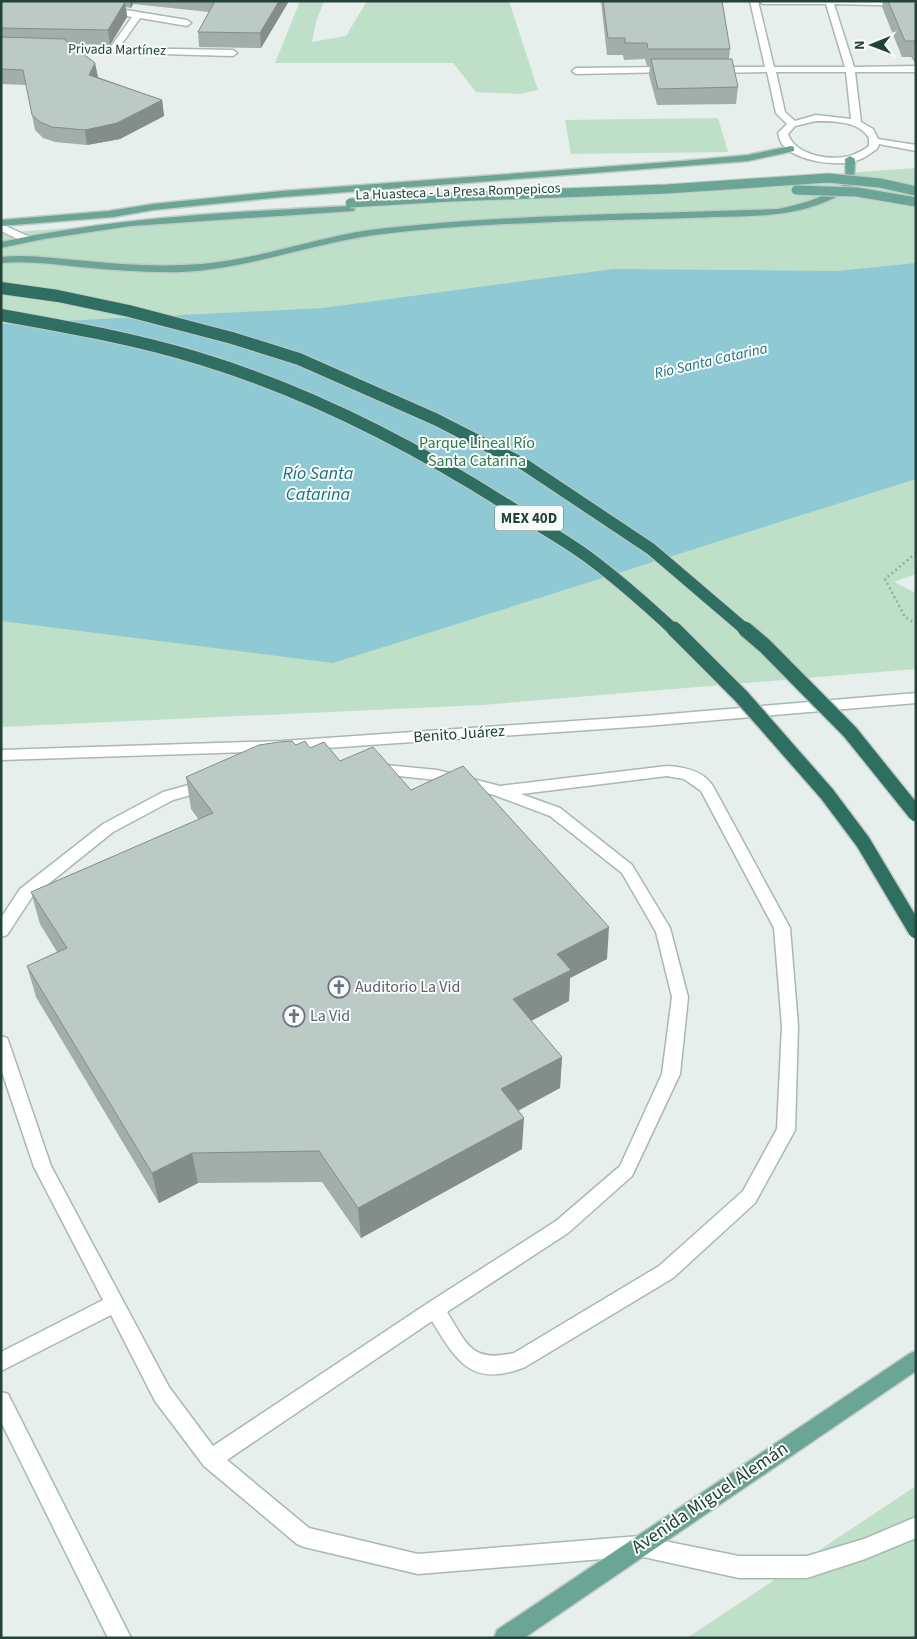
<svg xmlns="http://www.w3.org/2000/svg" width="917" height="1639" viewBox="0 0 917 1639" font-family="'Source Sans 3',sans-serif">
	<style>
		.green { fill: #bfe0c8 }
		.water { fill: #8ec9d4 }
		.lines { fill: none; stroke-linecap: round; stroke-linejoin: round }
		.minor-casing { stroke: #a8b8b2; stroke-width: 3 }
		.major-casing { stroke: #c2cac8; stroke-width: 3 }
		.path { stroke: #86b3a5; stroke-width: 2.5; stroke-dasharray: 2 3; stroke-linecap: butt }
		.minor { fill: #fff; fill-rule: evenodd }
		.major { fill: #6aa596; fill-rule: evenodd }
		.major-bridge-casing { stroke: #c2cac8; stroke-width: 11; stroke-linecap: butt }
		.highway-bridge-far1-casing { stroke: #c2cac8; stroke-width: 14; stroke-linecap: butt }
		.highway-bridge-casing { stroke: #c2cac8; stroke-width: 18; stroke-linecap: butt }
		.major-bridge { stroke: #6aa596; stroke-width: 9 }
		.highway-bridge-far1 { stroke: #2f6f62; stroke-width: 12 }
		.highway-bridge { stroke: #2f6f62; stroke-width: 15 }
		.wall { fill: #a1aea9 }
		.shaded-wall { fill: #838d89 }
		.building { fill: #bbcac4; stroke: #838d89 }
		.labels { text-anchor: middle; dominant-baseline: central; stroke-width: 4; stroke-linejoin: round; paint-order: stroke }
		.far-street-label { font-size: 14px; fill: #24423a; stroke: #f7fbf9 }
		.far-water-label { font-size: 15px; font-style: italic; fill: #1c6f80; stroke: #f7fbf9 }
		.shield { fill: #f7fbf9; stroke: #637a73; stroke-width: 1 }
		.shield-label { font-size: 15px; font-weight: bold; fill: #24423a }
		.park-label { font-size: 16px; fill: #2d7a4b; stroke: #f7fbf9 }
		.street-label { font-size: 16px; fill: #24423a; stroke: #f7fbf9 }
		.worship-label { font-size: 16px; fill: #5b616d; stroke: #f7fbf9; text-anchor: start }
		.water-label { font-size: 18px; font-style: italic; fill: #1c6f80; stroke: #f7fbf9 }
		.near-street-label { font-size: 19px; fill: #24423a; stroke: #f7fbf9 }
	</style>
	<rect width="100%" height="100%" fill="#e6efeb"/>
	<!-- green -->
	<path class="green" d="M300,1H324L316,22L312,42L346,36L367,1H509L538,90L520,94L476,92L453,63H275Z
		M718,118L728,152L571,154L565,120Z
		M916,168V574L894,582L916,593V669L482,705L1,727V233Z
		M916,1486V1638H687Z"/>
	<!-- water -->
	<path class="water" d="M916,263V479L333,663L1,621V324L323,308L613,269L837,271Z"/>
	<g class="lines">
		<!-- minor casing -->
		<g class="minor-casing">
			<path id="minor" d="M750,1H758L774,67H845L826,4H763L759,1H916V6L834,4L854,67L916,66V72H855L861,122L873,129L878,139L916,145V151L879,144L877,149C872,152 866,157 861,159C841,168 796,162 782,144C780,141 779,137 778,133L787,124L776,113L767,72L715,73L711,70L715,67H765ZM776,72H846L851,119L816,115L795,121L785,112ZM816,121C834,121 859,121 869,138V146C865,149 860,152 855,154C835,163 795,156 788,134L795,126Z
				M107,7L187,20L191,23L187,26L140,18L119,48L233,50L237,53L233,56L55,51V47L58,46L110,48L132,17L104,12V8Z
				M669,67L672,68V72L576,74L572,71L576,68Z
				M1,224L30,237L31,239L26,242L22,241L1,231Z
				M916,693V703L646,726L283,751L1,760V750L283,741L646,716Z
				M375,764L437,770L500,786L667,766C685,767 705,771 714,788L790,928L798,1026L795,1130L755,1203L673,1278L525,1367C472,1388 457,1362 432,1321L227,1460L309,1528L418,1554L639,1536L739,1556H807L864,1539L916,1517V1538L865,1559L807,1578H739L639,1556L418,1574L304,1547L297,1544L204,1466L155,1401L111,1315L1,1371V1352L103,1300L34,1167L1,1069V1036L7,1038L9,1043L51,1166L169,1387L213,1446L428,1303L556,1221L620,1166L662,1074L672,997L656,932L622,873L550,816L494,795L437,780L370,773L368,769L370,765ZM667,776L684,779L701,791L774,928L782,1026L777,1129L743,1191L659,1266L514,1353C471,1363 467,1344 447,1312L568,1233L632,1176L680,1074L688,997L670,928L632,865L560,808L521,794Z
				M207,780L212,781L214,785L212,789L173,800L113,832L32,897L7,935L1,937V918L20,889L103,824L163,792Z
				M1,1392L8,1394L131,1638H108L1,1422Z"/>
		</g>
		<!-- major casing -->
		<g class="major-casing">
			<path id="major" d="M791,146L794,147V151L748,161L282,197L153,210L113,217L1,226V220L109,211L153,204L282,191L683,161L748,155Z
				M850,156L855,159L854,186C812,216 767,216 717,217C606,221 494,221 383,234C316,242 252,268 183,272C148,273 113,270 79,267C53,264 27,261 1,263V257C30,254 58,259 87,261C125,265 163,267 201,264C264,259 323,234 386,228C516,214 647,214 778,209C803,204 825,197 846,183L845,159Z
				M350,206L355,209L354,211L131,226L44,239L1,248V242C116,217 233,212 350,206Z
				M916,1351V1371L524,1638H494L497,1630L909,1354Z"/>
		</g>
		<!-- path -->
		<path class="path" d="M916,553L885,579L905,617L916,624"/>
		<!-- minor -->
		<use href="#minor" class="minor"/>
		<!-- major -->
		<use href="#major" class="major"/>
		<!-- major-bridge casing -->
		<g class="major-bridge-casing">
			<path id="major-bridge" d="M796,190L857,192L916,202
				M350,203L451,197L667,189L828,178L880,183L916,191"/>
		</g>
		<!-- highway-bridge-far1 casing -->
		<g class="highway-bridge-far1-casing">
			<path id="highway-bridge-far1" d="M1,288L58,296L129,311L232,338L299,359L435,419L525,465L651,549L747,631
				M1,315C68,327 136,339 201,359C316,394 424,451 524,516C546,530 568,542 588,557C619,580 647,605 675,631"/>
		</g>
		<!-- highway-bridge casing -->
		<g class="highway-bridge-casing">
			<path id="highway-bridge" d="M674,629L741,696L827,794L863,842L916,931
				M745,629L765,646L850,732L916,814"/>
		</g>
		<!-- major-bridge -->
		<use href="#major-bridge" class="major-bridge"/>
		<!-- highway-bridge-far1 -->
		<use href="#highway-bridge-far1" class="highway-bridge-far1"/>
		<!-- highway-bridge -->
		<use href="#highway-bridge" class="highway-bridge"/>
	</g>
	<!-- wall -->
	<path class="wall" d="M1,1H289L261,48L199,47L198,32L209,12L133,4L131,8L126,7L127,17L110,45L71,44L95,63L98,77L162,100L164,116L120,139L87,145L55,142L43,138L35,130L26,85L1,84Z
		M601,1H722L730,49L729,59L738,87L736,104L657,105L649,75L650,66H647L645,59L624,60L623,55H607Z
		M883,1H916V63H915L911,57H902L882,7Z
		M296,745L310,748L411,790L607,959L570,978L569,1001L531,1021L562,1057L560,1088L518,1111L522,1149L361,1238L322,1182L198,1183L159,1203L36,997L27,966L57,952L40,924L31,892L199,820L191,809L186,777Z"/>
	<!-- shaded-wall -->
	<path class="shaded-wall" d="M130,1H133V4L131,8Z
		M279,1H289L261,48L260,33Z
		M125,2L127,17L110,45L108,30Z
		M95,63L98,78L89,75Z
		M162,100L164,116L120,139L87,145L85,130Z
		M609,927L607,959L570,978L569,1001L512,1031L513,999L557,954Z
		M562,1057L560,1088L500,1120L501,1089Z
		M524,1118L522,1149L361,1238L358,1208Z
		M192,1153L198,1183L159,1203L152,1173Z"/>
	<!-- building -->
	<path class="building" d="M1,1H109L125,2L108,30L1,28Z
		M215,1H279L260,33L198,32Z
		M603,1H722L730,49H648L647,43H625V38H608Z
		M888,1H916V44L914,41H905Z
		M1,37L64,39L95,63L89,75L162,100L117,123L85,130L52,127L40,122L32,115L23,70L1,69Z
		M651,59H732L738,87L658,89Z
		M292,741L296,745L305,741L310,748L324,742L340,761L373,747L411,790L463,766L609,927L557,954L571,970L513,999L562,1057L501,1089L524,1118L358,1208L319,1151L192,1153L152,1173L27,966L67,948L31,892L213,813L186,777L259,745L279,742Z"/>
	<!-- icons -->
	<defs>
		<g id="church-ring" transform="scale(1.125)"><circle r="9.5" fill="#f7fbf9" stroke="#6b7280" stroke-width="1.5"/><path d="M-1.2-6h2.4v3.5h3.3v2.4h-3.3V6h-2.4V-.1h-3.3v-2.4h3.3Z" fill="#6b7280"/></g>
	</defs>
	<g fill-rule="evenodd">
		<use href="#church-ring" x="339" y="987"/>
		<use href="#church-ring" x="294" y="1016"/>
	</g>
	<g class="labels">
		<!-- far-street labels -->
		<g class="far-street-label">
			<text transform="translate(117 50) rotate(1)">Privada Martínez</text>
			<text transform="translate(458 192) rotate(-2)">La Huasteca - La Presa Rompepicos</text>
		</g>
		<!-- far-water labels -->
		<g class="far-water-label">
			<text transform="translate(711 361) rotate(-13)">Río Santa Catarina</text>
		</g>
		<!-- shield labels -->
		<rect class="shield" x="495" y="505.5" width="68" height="25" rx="4"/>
		<g class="shield-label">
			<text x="529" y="518">MEX 40D</text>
		</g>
		<!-- park labels -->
		<g class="park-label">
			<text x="477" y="443">Parque Lineal Río<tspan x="477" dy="18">Santa Catarina</tspan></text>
		</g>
		<!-- street labels -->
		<g class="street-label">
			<text transform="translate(459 734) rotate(-4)">Benito Juárez</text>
		</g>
		<!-- worship labels -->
		<g class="worship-label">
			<text x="355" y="987">Auditorio La Vid</text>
			<text x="310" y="1016">La Vid</text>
		</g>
		<!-- water labels -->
		<g class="water-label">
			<text x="318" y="473">Río Santa<tspan x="318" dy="21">Catarina</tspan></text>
		</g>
		<!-- near-street labels -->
		<g class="near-street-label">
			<text transform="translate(710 1498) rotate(-34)">Avenida Miguel Alemán</text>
		</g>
	</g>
	<!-- border -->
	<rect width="917" height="1639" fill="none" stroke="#24423a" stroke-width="5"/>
	<!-- north arrow -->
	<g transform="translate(872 45) rotate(269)" stroke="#f7fbf9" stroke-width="4" paint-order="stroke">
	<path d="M0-4L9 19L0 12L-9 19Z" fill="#24423a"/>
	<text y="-8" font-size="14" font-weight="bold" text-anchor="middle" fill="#24423a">N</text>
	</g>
</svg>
